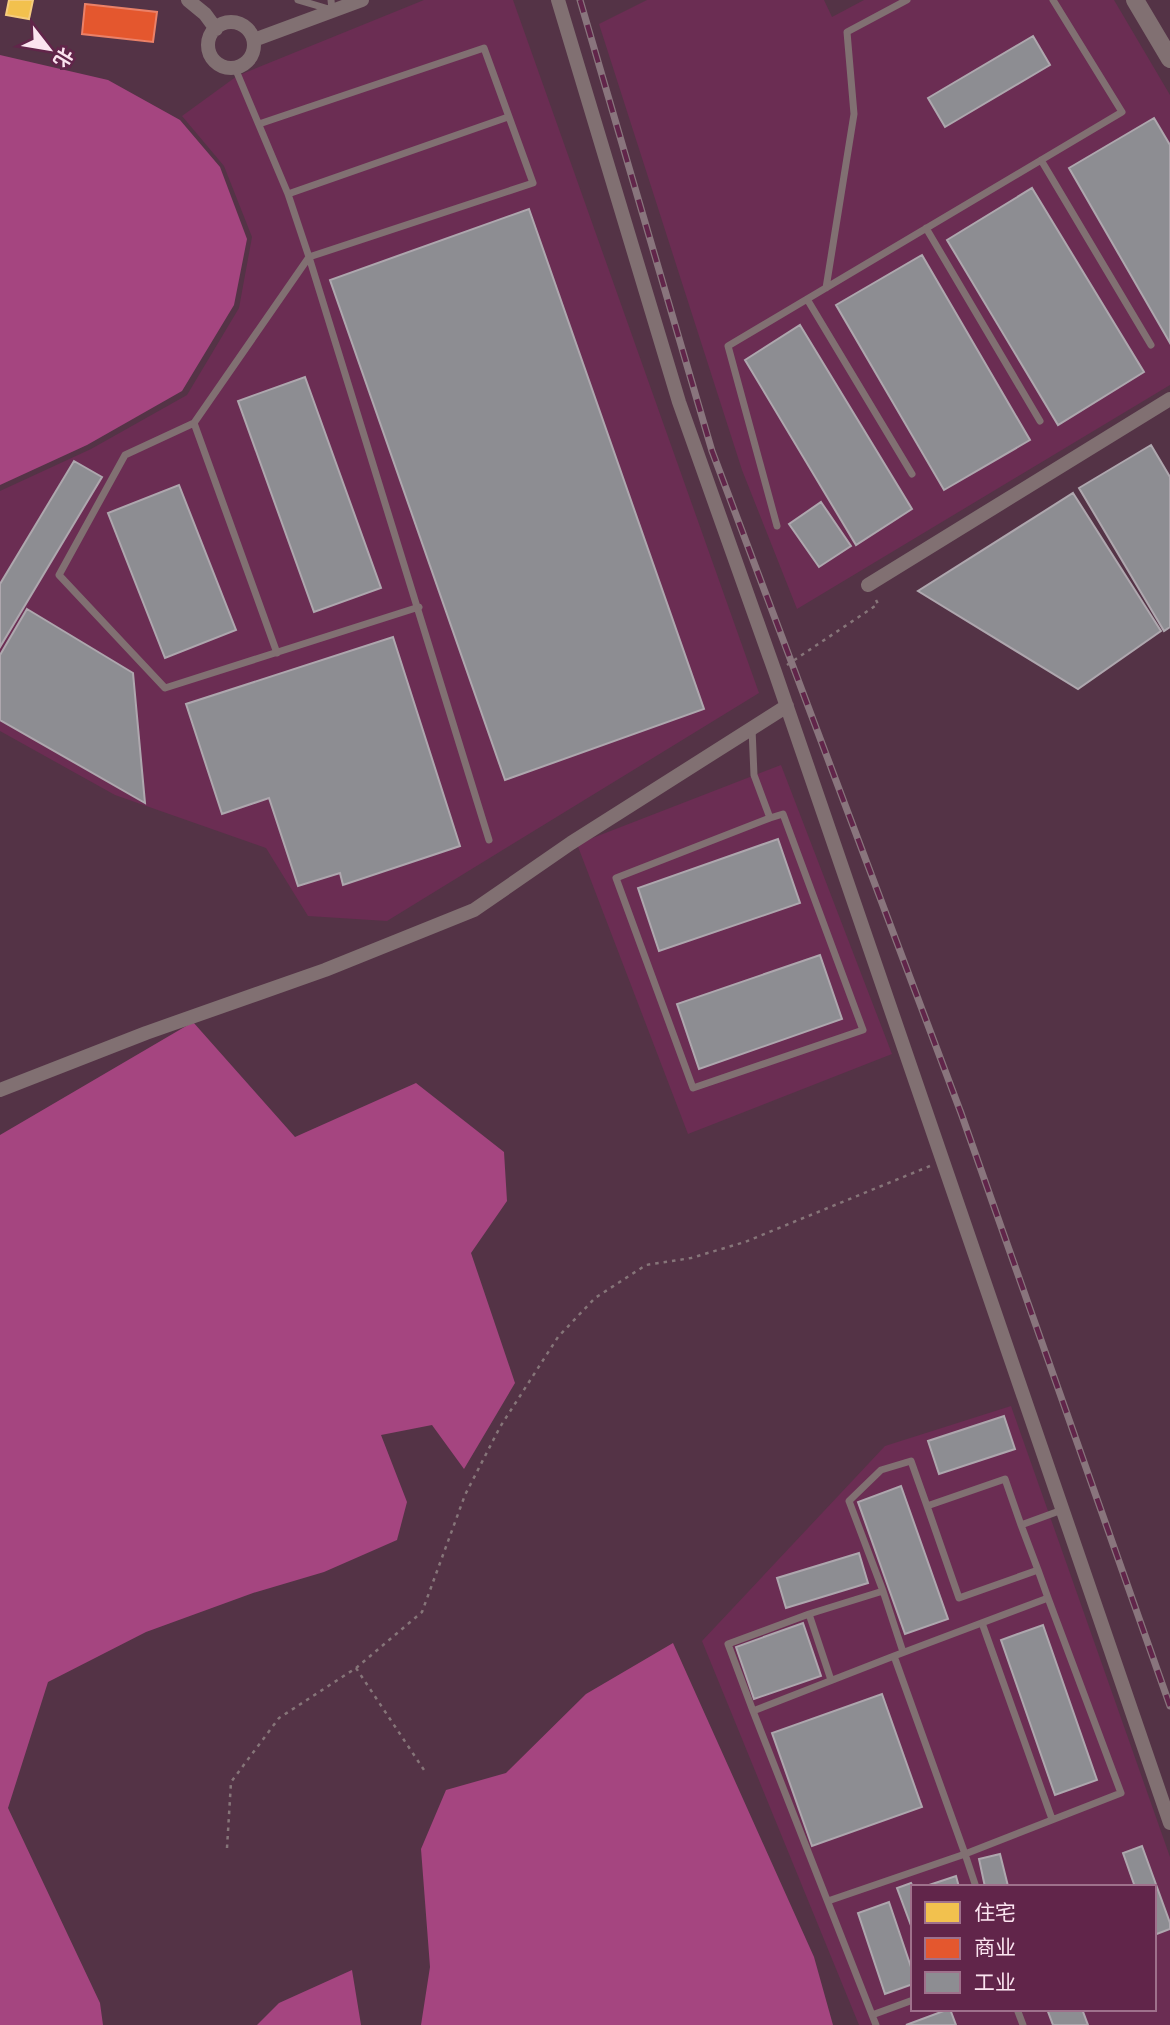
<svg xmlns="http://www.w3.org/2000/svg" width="1170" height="2025" viewBox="0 0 1170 2025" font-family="Manrope,'Noto Sans SC',sans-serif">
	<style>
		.built { fill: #6b2d53; fill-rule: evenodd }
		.forest { fill: #a54580 }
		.homes { fill: #f2c14e; stroke: #f5cc7f; stroke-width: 2 }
		.shops { fill: #e4572e; stroke: #eb8168; stroke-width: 2 }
		.industry { fill: #8d8d92; stroke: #aea7ae; stroke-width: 2 }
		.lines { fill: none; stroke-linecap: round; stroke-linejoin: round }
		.path { stroke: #867579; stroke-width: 2.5; stroke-dasharray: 3.5 5; stroke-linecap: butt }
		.service { stroke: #817072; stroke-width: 7 }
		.minor { stroke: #817072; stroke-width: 14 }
		.tertiary { stroke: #817072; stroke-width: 18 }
		.rail-casing { stroke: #89757d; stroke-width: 7 }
		.rail { stroke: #61254a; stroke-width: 4.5; stroke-dasharray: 13; stroke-linecap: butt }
	</style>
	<rect width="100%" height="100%" fill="#543346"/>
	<!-- built -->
	<path class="built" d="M424,0H513L759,693L387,921L308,916L266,848L115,795L0,731V491L91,449L187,395L239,308L252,237L224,166L182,116L237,76Z
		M647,0H824L832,17L864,0H1114L1170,95V385L797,609L742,470L599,24Z
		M781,765L892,1054L688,1134L577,844Z
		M1011,1406L1170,1857V2025H859L702,1641L885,1446ZM913,1887H1154V2009H913Z"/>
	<!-- forest -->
	<path class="forest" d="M0,55L108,80L180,120L220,167L247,239L234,305L182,391L87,445L0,485Z
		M193,1022L295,1137L416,1083L504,1152L507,1201L471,1253L515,1383L464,1469L432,1425L381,1435L407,1502L397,1540L324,1572L253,1593L146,1632L48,1682L8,1808L100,2003L103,2025H0V1135Z
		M673,1643L814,1957L833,2025H421L430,1967L421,1849L446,1790L506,1773L586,1694Z
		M352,1970L361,2025H257L279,2003Z"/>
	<!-- homes -->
	<path class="homes" d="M9,0H33L29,19L6,15Z"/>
	<!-- shops -->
	<path class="shops" d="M85,4L157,12L153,42L82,34Z"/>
	<!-- industry -->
	<path class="industry" d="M1033,36L1050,65L945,127L928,98Z
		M1154,118L1170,145V343L1069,168Z
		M1032,188L1144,372L1058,425L947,240Z
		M529,209L704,709L505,780L330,280Z
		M922,255L1030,440L944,490L836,305Z
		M800,325L912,509L856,545L745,360Z
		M305,377L381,588L314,612L238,401Z
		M1151,445L1170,477V627L1164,631L1079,488Z
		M74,461L102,477L0,647V584Z
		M179,485L236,630L165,658L108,513Z
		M1073,493L1161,631L1078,689L918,591Z
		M821,502L851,546L819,567L789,524Z
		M27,609L133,673L145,803L0,720V655Z
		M393,637L460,846L343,885L340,873L298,886L269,798L222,814L186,704Z
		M778,839L800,903L659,951L638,888Z
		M820,955L842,1019L699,1069L677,1004Z
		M1004,1416L1015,1449L939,1474L928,1441Z
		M901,1486L948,1619L905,1634L858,1502Z
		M859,1553L868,1583L786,1608L777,1578Z
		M803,1623L821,1676L754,1699L736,1647Z
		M1043,1625L1097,1780L1055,1795L1001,1640Z
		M882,1694L922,1807L812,1846L772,1733Z
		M1142,1846L1170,1923V1929L1154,1935V1887H1135L1123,1853Z
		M1000,1854L1008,1886L985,1887L979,1859Z
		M956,1876L959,1887H926V1886Z
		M911,1883L913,1887V1931L897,1888Z
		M889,1902L913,1973V1984L885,1994L858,1913Z
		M950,2009L956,2025H906L949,2009Z
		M1047,2009H1082L1088,2025H1053Z"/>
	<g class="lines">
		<!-- path -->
		<path class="path" d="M787,665L878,604L875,598
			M356,1668L424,1770
			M227,1848L231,1782L279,1718L356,1668L422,1612L465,1495L500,1427L558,1337L595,1298L646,1265L691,1258L745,1242L930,1166"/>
		<!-- service -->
		<path class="service" d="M298,0L332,10L331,0
			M235,68L288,194L309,257L489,840
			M259,124L484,48L533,183L309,257L194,423L277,653
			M1041,160L1151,345
			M288,194L508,117
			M926,228L1040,421
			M826,288L854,114L847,32L907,0
			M807,299L912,474
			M194,423L125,455L59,575L165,688L419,607
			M777,526L728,346L1122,112L1053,0
			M752,729L754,775L770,818L616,878L693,1088L863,1030L783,814L770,818
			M1021,1525L1038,1570L959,1598L927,1506L1005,1479L1021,1525L1062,1510
			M1038,1570L1048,1598L1121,1793L965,1854L894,1656L1048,1598
			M883,1591L849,1501L881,1470L911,1461L927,1506
			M982,1623L1052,1819
			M831,1680L809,1614L883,1591L903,1652
			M753,1711L728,1644L809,1614
			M828,1901L965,1854L976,1887
			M1017,2009L1023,2025
			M872,2015L913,2000
			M876,2025L753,1711L894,1656"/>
		<!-- minor -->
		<path class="minor" d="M188,0L205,14L216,29
			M558,0L679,402L775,672L1170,1823
			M208 45a23 23 0 1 1 46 0a23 23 0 1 1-46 0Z
			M254,40L362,0
			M868,585L1170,399
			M0,1090L146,1033L325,970L474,910L571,843L787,706"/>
		<!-- tertiary -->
		<path class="tertiary" d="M1135,0L1170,59"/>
		<!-- rail casing -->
		<g class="rail-casing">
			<path id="rail" d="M580,0L712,451L961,1113L1170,1706"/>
		</g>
		<!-- rail -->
		<use href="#rail" class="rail"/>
	</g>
	<!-- legend -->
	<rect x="911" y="1885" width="245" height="126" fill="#61254a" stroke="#9f718c" stroke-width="2"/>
	<rect x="925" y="1902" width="35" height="21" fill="#f2c14e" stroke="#9f718c" stroke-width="2"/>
	<text x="974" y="1920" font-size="21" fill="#fbe4f0">住宅</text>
	<rect x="925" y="1938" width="35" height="21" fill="#e4572e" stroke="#9f718c" stroke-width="2"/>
	<text x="974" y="1955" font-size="21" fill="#fbe4f0">商业</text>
	<rect x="925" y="1972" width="35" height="21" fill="#8d8d92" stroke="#9f718c" stroke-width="2"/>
	<text x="974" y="1990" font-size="21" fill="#fbe4f0">工业</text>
	<!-- north arrow -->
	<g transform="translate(49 49) rotate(121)" stroke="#61254a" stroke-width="5" paint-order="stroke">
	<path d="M0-5L12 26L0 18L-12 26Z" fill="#fbe4f0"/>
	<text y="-10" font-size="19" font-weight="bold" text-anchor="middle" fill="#fbe4f0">北</text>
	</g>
</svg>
